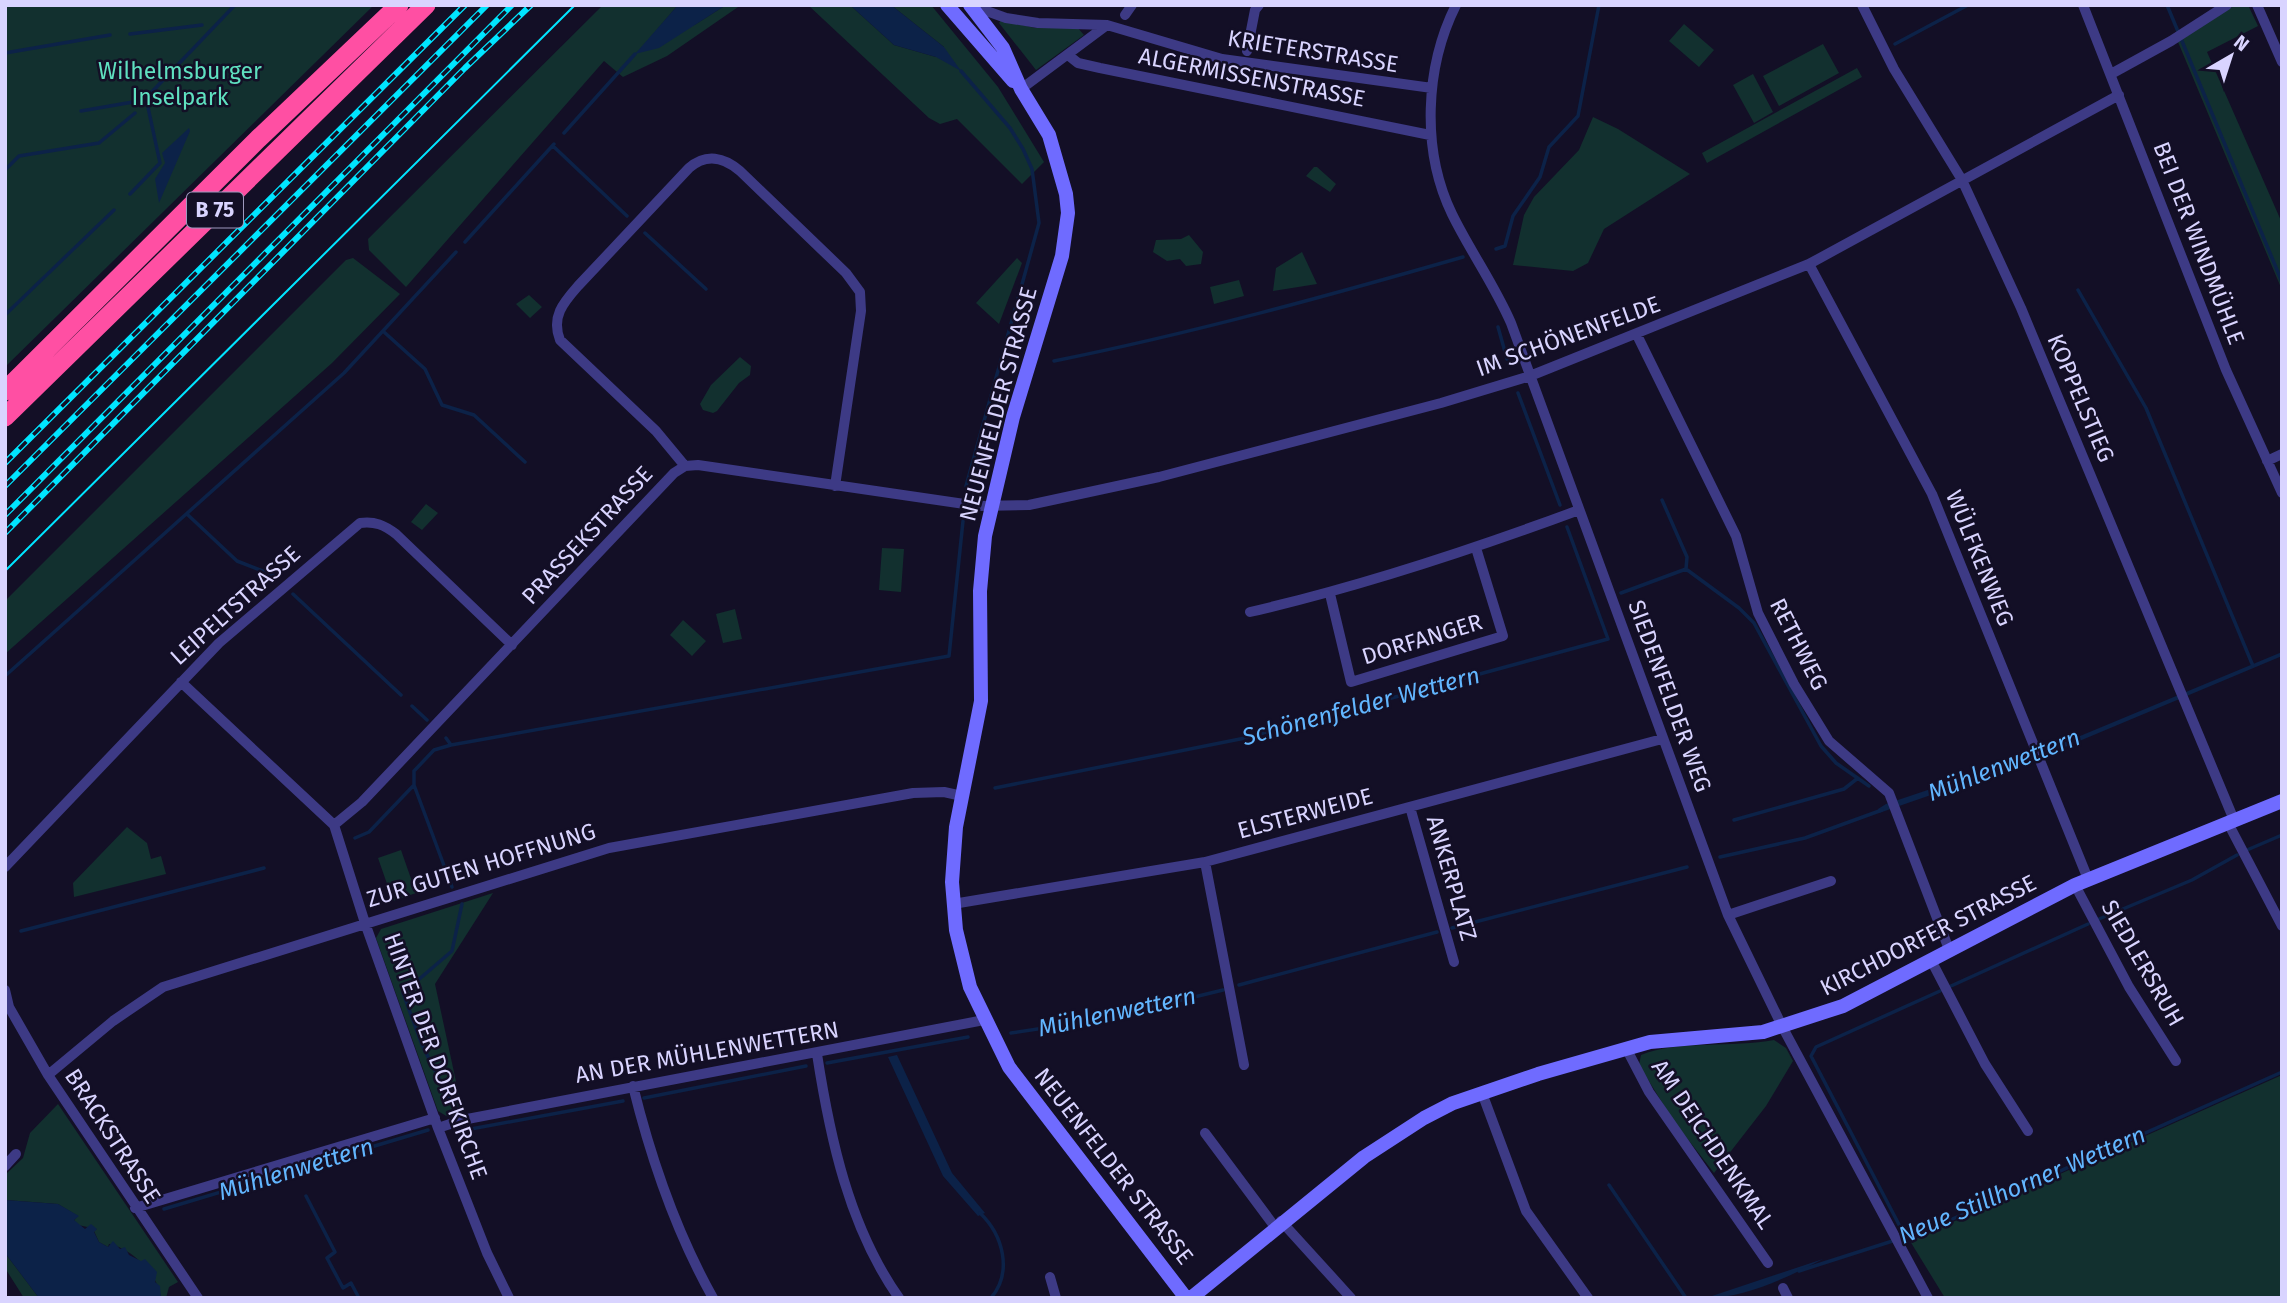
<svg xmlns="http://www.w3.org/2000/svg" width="2287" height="1303" viewBox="0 0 2287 1303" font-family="'Fira Sans',sans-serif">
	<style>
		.green { fill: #12302f }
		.water { fill: #0c2248 }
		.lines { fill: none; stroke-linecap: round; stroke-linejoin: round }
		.stream { stroke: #0c2248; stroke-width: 3.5 }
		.street { stroke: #3d3a85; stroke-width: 10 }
		.secondary { stroke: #6f6bff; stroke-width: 14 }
		.highway { stroke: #ff4fa3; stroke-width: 19 }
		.tram { stroke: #00e5ff; stroke-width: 2 }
		.rail-casing { stroke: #00e5ff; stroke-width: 6 }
		.rail { stroke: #130f26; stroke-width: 3.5; stroke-dasharray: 10; stroke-linecap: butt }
		.labels { text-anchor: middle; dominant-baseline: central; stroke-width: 5; stroke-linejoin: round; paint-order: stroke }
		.shield { fill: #130f26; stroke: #9e99be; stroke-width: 2 }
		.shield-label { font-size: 21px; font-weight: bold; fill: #d9d4ff }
		.street-label { font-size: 23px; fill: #d9d4ff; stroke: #130f26 }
		.park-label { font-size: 23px; fill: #5fe0c0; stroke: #130f26 }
		.water-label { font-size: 24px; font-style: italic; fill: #62b6ff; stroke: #130f26 }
	</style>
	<rect width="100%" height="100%" fill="#130f26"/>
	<!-- green -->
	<path class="green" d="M5,5H374L5,367Z
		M603,5H678L637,53L696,24L726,5H741L667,56L623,77L604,61L406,287L369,250L368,239Z
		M808,5H850L894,45L936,57L944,47L891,5H931L998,87L1044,162L1022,184L957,119L940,124L929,118Z
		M2235,5H2248L2258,26L2207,52L2282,223V290L2178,42Z
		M1001,20L1035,28L1077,27L1084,35L1036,70L999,23Z
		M1684,24L1714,50L1699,67L1669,41Z
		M1823,44L1839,73L1779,106L1763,76Z
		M1857,68L1862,77L1707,163L1702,153Z
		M1753,74L1773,112L1754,123L1733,85Z
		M1593,117L1618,129L1690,174L1604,229L1588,263L1573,271L1513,265L1524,215L1534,197L1579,150Z
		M1314,167H1317L1336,184L1330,192L1306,176Z
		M1189,235L1203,252L1201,264L1186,266L1180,259L1167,261L1153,252L1156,240L1181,239Z
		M1302,252L1317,284L1273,291L1276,268Z
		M353,258L400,294L332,363L5,654V601L346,260Z
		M1017,258L1022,263L999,324L976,303Z
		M1239,280L1244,296L1214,304L1210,287Z
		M529,295L542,307L530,318L516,304Z
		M740,357L751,366L750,375L739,383L717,411L713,413L703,410L700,404L711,385Z
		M426,504L438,513L422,530L411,522Z
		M882,548L904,549L901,592L879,590Z
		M735,609L742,639L723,643L716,614Z
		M683,620L706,641L692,656L670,635Z
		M127,827L147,843L151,859L161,856L166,874L74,897L73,883Z
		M401,850L416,893L393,901L378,858Z
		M493,893L435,984L463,1114L448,1117L438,1111L376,938L381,929Z
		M1774,1040L1786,1048L1793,1061L1766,1106L1714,1173L1673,1120L1639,1065L1641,1055C1675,1040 1735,1048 1774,1040Z
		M2282,1075V1298H1945L1910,1241Z
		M58,1104L178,1282L169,1287L166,1298H161C159,1275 130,1247 109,1244L108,1247L99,1242L94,1231L97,1229L78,1225L74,1220L78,1216L58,1204L5,1200V1175L23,1158L30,1133Z
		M5,1253L39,1298H24L5,1268Z"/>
	<!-- water -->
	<path class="water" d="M678,5H726L659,48L635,54Z
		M850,5H891L944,47L961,71L936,57L894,45Z
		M189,128L190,131L159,203L155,179L165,163L162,153Z
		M2282,652V656L2046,755L1879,813L1878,809L1886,804L2044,751Z
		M897,1055L952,1173L985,1213L978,1216L943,1176L888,1057Z
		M5,1200L58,1204L79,1216L74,1220L85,1229L91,1224L97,1229L94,1232L99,1242L108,1247L113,1241L120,1249L125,1247L129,1255L141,1261L145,1259L157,1272L155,1282L160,1286L161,1298H39L5,1253Z
		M1823,1259C1788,1277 1746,1298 1706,1298Z"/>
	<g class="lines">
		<!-- stream -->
		<path class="stream" d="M2167,5L2282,282
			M130,34L202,25
			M1895,44L1968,5
			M5,53L110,35
			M961,71L1010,128L1023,149L1032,169L1039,223L966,486
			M81,111L133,102
			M564,133L635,54
			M553,146L627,216
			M5,170L19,156L99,143L135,113
			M130,194L160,163L146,98L235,5
			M645,233L706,289
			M465,242L554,144
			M1496,249L1505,246L1513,216L1540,177L1549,147L1578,116L1599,5
			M2078,290L2146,408L2253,666
			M5,315L114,210
			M1498,327L1507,359
			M384,332L425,369L442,405L474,415L525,462
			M1054,361C1193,333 1327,296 1463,257
			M1518,393L1560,505
			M1662,500L1687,557L1686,569L1739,608L1754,623L1821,746L1836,763L1869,786
			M188,515L237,561L273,575
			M1621,593L1686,569
			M293,594L401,695
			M5,676L344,373L456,252
			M412,706L427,720
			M446,738L451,745
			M414,785L452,887
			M995,788L1245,738L1608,639L1567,527
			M1734,820L1844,789L1858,778
			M355,838L369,832L414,785V771L434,750L451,745L949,656L963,521
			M2247,850L2282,835
			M1720,857L1805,838L1882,810
			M2099,919L2192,880L2237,855
			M1452,928L1687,867
			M21,931L264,868
			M1239,985L1437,932
			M1951,986L2088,924
			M1011,1033L1104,1019L1223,990
			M827,1063L968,1037
			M644,1098L806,1066
			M455,1110L422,1045L403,993L452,951L462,904
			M460,1131L623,1101
			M1609,1185L1686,1298
			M306,1196L335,1252L327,1258L343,1288L351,1283L359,1298
			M164,1209L428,1130
			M980,1213C1003,1235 1013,1272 991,1298
			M1906,1238L1811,1056L1816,1047L1940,991
			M1799,1271L1930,1229L2282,1072"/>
		<!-- street -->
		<path class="street" d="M970,5L1006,18L1038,23L1107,25L1222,59L1432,88
			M1456,5C1425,67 1421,150 1452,214C1470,251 1494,284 1511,323L1728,915L1783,1028L1928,1298
			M1862,5L1894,69L1962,180L2021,308L2234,820
			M2083,5L2226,370L2282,493
			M2257,5L2282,62
			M1125,15L1132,5
			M1247,51L1255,10L1259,5
			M1068,55L1078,63L1100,68L1430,135
			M2111,74L2171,41L2227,5
			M1021,89L1107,25
			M1809,264L1932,494L2088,879
			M1637,335L1736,536L1758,613L1794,684L1829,741L1889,793L1950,952
			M2267,461L2282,454
			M685,466L656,431L560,340C551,317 563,303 578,286L689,168C706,153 724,157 740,171L846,273L860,292L861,311L835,486
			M1330,594L1351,682L1503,636L1476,548
			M1250,612C1363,586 1471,550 1579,510
			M181,682L334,825L365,923L438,1128L487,1253L509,1298
			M1410,807L1454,962
			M2228,823L2282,926
			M334,825L362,802L674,473L685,466L698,465L978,506L1029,505L1159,477L1441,403L1530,376L1809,264L2119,95
			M1205,862L1244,1065
			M5,867L219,643L360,523C375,521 384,525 396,534L512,645
			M2075,885L2129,987L2176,1061
			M953,904L1205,862L1662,739
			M1728,915L1831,881
			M1932,962L1985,1064L2028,1131
			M5,990L9,1007L48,1075L198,1298
			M1626,1048L1649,1092L1768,1263
			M817,1054C830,1138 849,1227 899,1298
			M48,1075L113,1021L163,987L609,848L913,793L944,792L962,796
			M633,1086C651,1159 676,1232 713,1298
			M1482,1093L1526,1211L1588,1298
			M438,1128L462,1120L984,1020
			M1205,1133L1275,1227
			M5,1166L16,1154
			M135,1208L435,1118
			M1281,1221L1351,1298
			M1050,1277L1056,1298
			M1783,1288L1788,1298"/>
		<!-- secondary -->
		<path class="secondary" d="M947,5L1013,81
			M970,5L1003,48L1021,89L1049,135L1066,194L1068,213L1062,256L1013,417L985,536L980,591L981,701L956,827L952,882L956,930L970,987L1009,1067L1186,1298
			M1191,1298L1364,1157L1424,1118L1453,1103L1538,1074L1650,1042L1763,1032L1843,1006L2075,885L2282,801"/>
		<!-- highway -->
		<path class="highway" d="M5,391L258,139L399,5
			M5,417L426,5"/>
		<!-- tram -->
		<path class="tram" d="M5,571L575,5"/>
		<!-- rail casing -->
		<g class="rail-casing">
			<path id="rail" d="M5,463L465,5
				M5,486L487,5
				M5,515L512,5
				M5,533L465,68L531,5"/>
		</g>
		<!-- rail -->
		<use href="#rail" class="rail"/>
	</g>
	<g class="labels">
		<!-- shield labels -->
		<rect class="shield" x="187" y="192.5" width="56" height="35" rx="5"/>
		<g class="shield-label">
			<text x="215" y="210">B 75</text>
		</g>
		<!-- street labels -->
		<g class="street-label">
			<text transform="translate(1313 51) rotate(9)">KRIETERSTRASSE</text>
			<text transform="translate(1252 77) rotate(11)">ALGERMISSENSTRASSE</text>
			<text transform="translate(2199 243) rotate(69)">BEI DER WINDMÜHLE</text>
			<text transform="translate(1568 336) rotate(-20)">IM SCHÖNENFELDE</text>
			<text transform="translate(2081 398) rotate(67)">KOPPELSTIEG</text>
			<text transform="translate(998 404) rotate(-75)">NEUENFELDER STRASSE</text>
			<text transform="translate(587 535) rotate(-47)">PRASSEKSTRASSE</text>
			<text transform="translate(1980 558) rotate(68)">WÜLFKENWEG</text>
			<text transform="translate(235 605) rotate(-42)">LEIPELTSTRASSE</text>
			<text transform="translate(1422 639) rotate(-17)">DORFANGER</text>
			<text transform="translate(1799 644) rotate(63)">RETHWEG</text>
			<text transform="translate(1670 696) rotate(70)">SIEDENFELDER WEG</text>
			<text transform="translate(1305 813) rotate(-15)">ELSTERWEIDE</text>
			<text transform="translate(481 865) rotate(-17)">ZUR GUTEN HOFFNUNG</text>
			<text transform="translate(1452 878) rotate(74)">ANKERPLATZ</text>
			<text transform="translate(1928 935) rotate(-27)">KIRCHDORFER STRASSE</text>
			<text transform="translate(2143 963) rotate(60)">SIEDLERSRUH</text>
			<text transform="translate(707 1052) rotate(-10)">AN DER MÜHLENWETTERN</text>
			<text transform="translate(436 1056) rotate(70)">HINTER DER DORFKIRCHE</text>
			<text transform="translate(113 1136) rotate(57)">BRACKSTRASSE</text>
			<text transform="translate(1713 1144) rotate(56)">AM DEICHDENKMAL</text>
			<text transform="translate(1114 1166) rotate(52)">NEUENFELDER STRASSE</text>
		</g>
		<!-- park labels -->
		<g class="park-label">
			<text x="180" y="71">Wilhelmsburger<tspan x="180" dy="26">Inselpark</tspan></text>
		</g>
		<!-- water labels -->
		<g class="water-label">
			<text transform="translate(1361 706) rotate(-15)">Schönenfelder Wettern</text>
			<text transform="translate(2004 765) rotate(-21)">Mühlenwettern</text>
			<text transform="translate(1117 1012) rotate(-12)">Mühlenwettern</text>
			<text transform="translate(296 1169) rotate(-17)">Mühlenwettern</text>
			<text transform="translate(2022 1185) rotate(-23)">Neue Stillhorner Wettern</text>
		</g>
	</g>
	<!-- border -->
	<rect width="2287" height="1303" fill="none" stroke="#d9d4ff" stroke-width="14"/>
	<!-- north arrow -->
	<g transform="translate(2231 56) rotate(39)" stroke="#130f26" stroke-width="5" paint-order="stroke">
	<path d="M0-5L12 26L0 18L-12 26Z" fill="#d9d4ff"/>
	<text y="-10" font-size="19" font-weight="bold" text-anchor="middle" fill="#d9d4ff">N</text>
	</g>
</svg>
